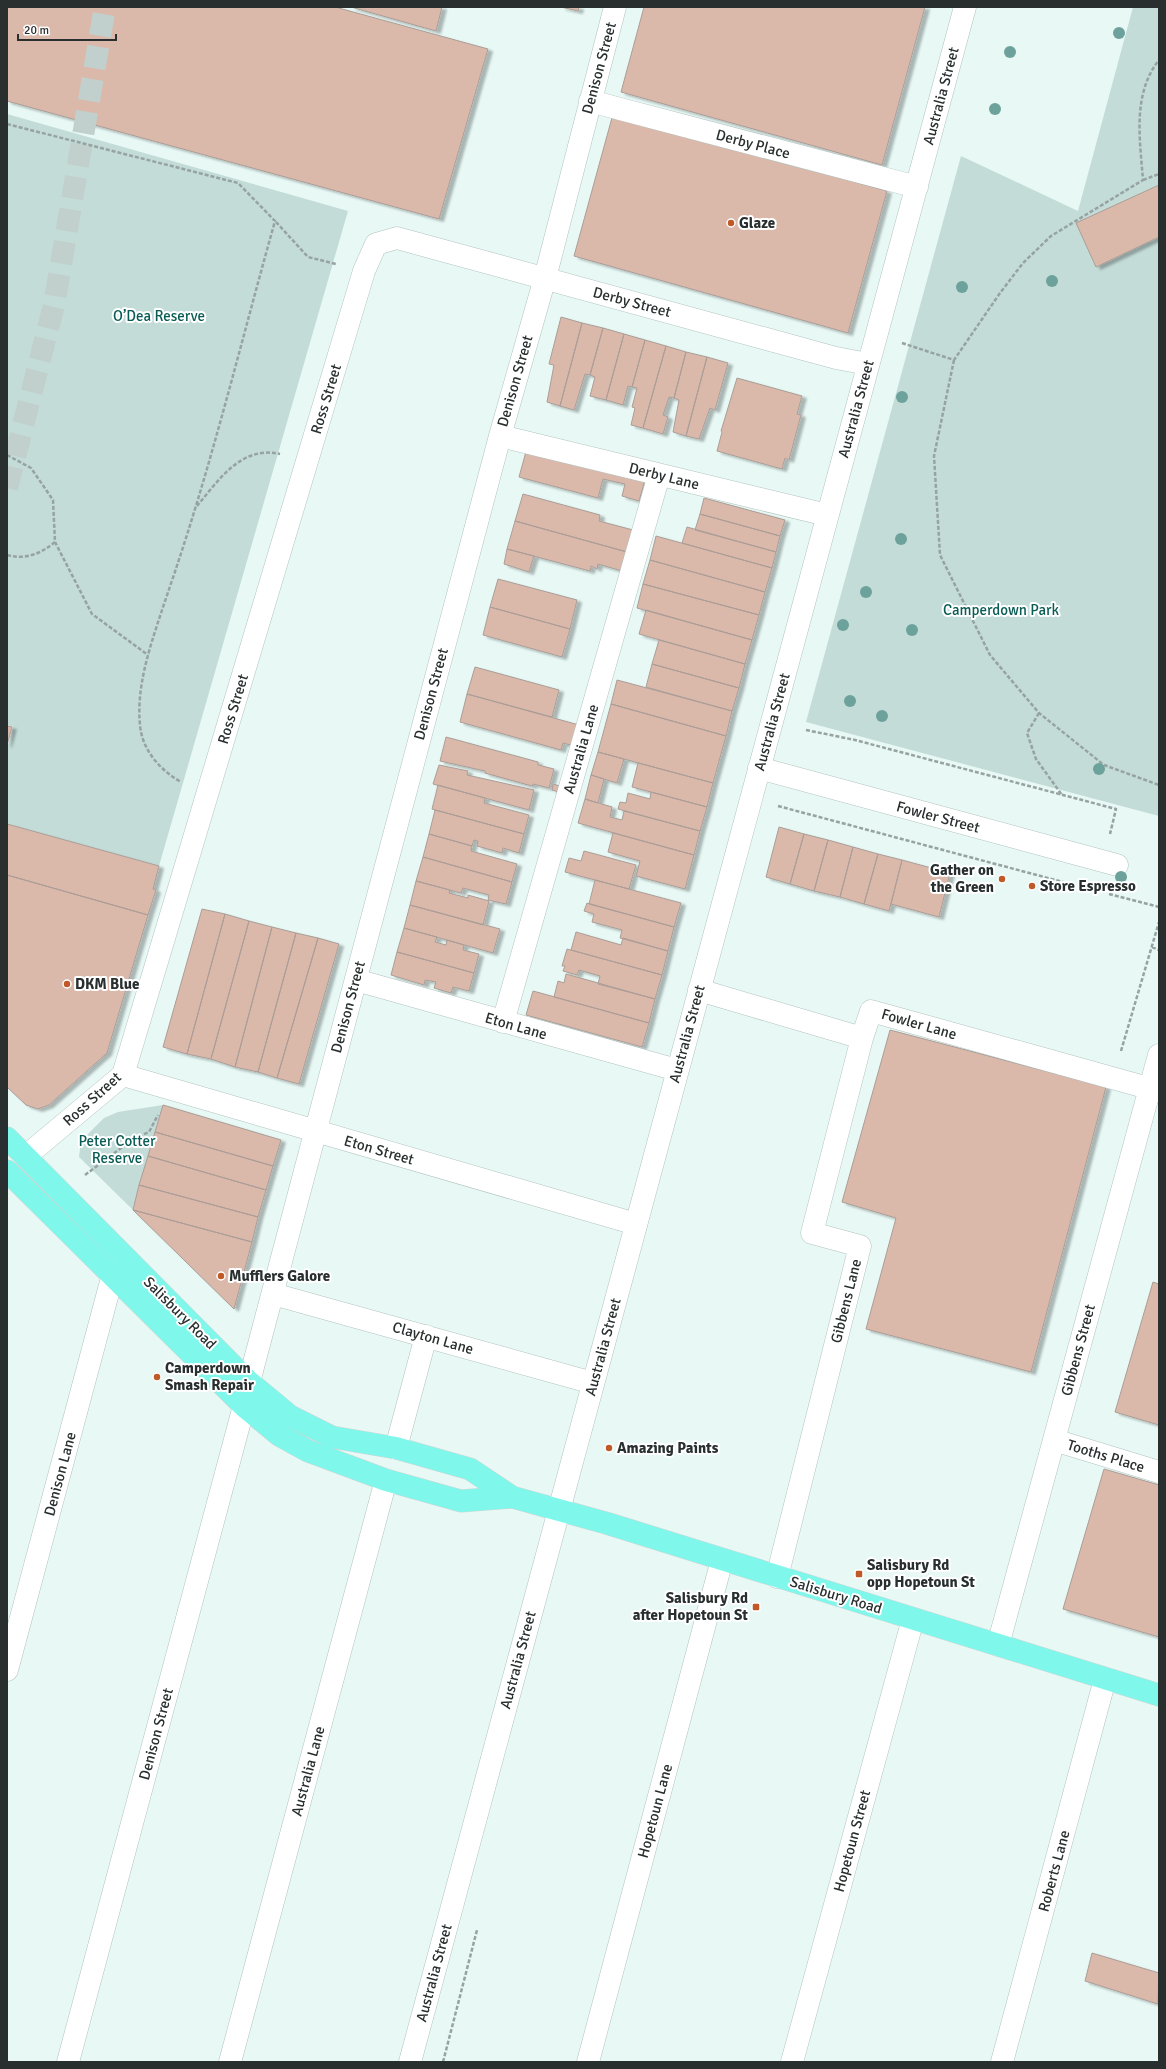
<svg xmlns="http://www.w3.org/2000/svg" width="1166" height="2069" viewBox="0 0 1166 2069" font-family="Signika,sans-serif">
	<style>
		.green { fill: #c3dcd8 }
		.building { fill: #dab9ab; stroke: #ab9d97; filter: url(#shadow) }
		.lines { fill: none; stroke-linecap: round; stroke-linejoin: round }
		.highway-tunnel { stroke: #c1d0cd; stroke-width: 22; stroke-dasharray: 22 11; stroke-linecap: butt }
		.minor-casing { stroke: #b2c3c0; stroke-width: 23 }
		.major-casing { stroke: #d4d5d5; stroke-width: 23 }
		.path { stroke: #96a3a1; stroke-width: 2.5; stroke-dasharray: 4 2; stroke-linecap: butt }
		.minor { stroke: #fff; stroke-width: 22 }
		.major { stroke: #80f7eb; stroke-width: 22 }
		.tree { fill: #6da29c }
		.poi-dot { fill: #bf5a28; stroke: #fff; stroke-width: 1.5 }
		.labels { text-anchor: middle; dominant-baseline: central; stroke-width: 4; stroke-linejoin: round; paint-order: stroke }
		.street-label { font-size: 15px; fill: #282f2e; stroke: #fff }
		.poi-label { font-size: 15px; font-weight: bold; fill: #282f2e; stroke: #fff; text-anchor: start }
		.park-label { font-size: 15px; fill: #095c54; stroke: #fff }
	</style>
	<defs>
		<filter id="shadow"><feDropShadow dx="4.5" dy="2.5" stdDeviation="1" flood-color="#0004"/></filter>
	</defs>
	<rect width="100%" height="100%" fill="#e7f8f5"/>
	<!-- green -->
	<path class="green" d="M1133,7H1159V816L806,722L961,156L1078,211Z
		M7,114L348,211L159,866L7,824V748L13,727L7,725Z
		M163,1105L133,1210L79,1157L81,1141L104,1118L118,1112Z"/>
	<!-- building -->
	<path class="building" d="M7,7H335L488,49L439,219L7,101Z
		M351,7H442L436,31Z
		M561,7H579L578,11Z
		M644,7H925L882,165L621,92Z
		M613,114L887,191L848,333L574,256Z
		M1159,185V237L1096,267L1076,223Z
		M561,317L582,323L560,406L547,402L554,365L549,364Z
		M582,323L603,328L590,375L585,374L574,410L560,406Z
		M603,328L624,334L606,400L590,396L595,377L590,375Z
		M624,334L645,340L632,387L628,386L623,405L606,400Z
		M645,340L666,346L643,428L631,425L635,408L632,407L637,388L632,387Z
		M666,346L686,352L674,398L669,397L663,415L668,417L663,434L643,428Z
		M686,352L707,357L686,436L673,432L679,400L674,398Z
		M707,357L728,363L715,410L710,408L699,439L686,436Z
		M737,378L802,396L797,414L801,415L789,460L785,458L782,469L717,451L722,432L721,431Z
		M527,448L645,480L639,501L622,496L625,484L603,479L598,498L519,477Z
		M523,494L600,515L599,521L633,530L627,552L515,521Z
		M704,498L785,520L780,536L700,514Z
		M700,514L780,536L776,552L695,530Z
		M515,521L627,552L622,571L598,564L597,569L591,566L590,571L507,549Z
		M687,527L776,552L772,568L682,543Z
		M656,536L772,568L765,592L650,560Z
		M507,549L534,556L529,572L504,564Z
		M650,560L765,592L759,615L643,584Z
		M498,579L577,600L570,629L490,607Z
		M643,584L759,615L752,640L637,608Z
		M490,607L570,629L562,657L483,635Z
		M646,610L752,640L745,664L639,634Z
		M659,640L745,664L739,688L652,664Z
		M652,664L739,688L732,711L646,687Z
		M475,667L559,690L552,717L467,694Z
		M617,680L732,711L726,736L611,704Z
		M467,694L579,725L574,746L563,743L561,750L460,722Z
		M611,704L726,736L713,783L598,752Z
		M7,726L12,727L7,745Z
		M446,737L538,762V765L554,769L549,788L533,784L532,786L485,773V771L440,761Z
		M598,752L624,759L617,783L591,775Z
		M638,763L713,783L707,807L632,787Z
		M439,765L468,771L467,775L534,790L529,810L433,784Z
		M591,775L604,779L598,803L585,799Z
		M553,784L563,787L562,793L552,790Z
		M438,785L485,798L484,803L529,815L524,834L432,809Z
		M651,792L707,807L700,831L618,809L620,802L626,803L628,793L650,799Z
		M585,799L612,807L610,817L622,820L624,811L700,831L694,855L578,823Z
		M435,810L524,834L519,853L503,848L502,853L477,846L478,841L474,840L472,846L429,834Z
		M7,824L159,866L153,889L156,890L148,915L7,875Z
		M779,827L804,834L790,884L766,877Z
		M613,833L694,855L685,889L636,876L640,861L608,852Z
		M429,834L472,846L471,851L517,864L512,882L423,857Z
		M804,834L828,840L814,891L790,884Z
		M828,840L853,847L840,897L814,891Z
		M853,847L878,854L864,904L840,897Z
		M584,851L636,865L629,889L565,872L569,858L581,861Z
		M878,854L902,860L889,911L864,904Z
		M423,857L512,882L506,904L488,900L489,895L463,888L461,893L416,881Z
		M902,860L950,873L939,917L891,904Z
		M7,875L148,915L107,1053L49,1105L38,1109L26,1105L7,1087Z
		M595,880L681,903L674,927L589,904Z
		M416,881L450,890L449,893L468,898V895L489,901L483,925L410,905Z
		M587,903L674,927L668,951L620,938L622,930L592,922L594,914L584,911Z
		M410,905L500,929L493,953L404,928Z
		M202,909L225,914L187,1054L163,1047Z
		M225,914L249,921L211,1059L187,1054Z
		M249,921L272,927L235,1067L211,1059Z
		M272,927L296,933L258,1072L235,1067Z
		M404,928L437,937L435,942L446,945L447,940L464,945L463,950L479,954L474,973L397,952Z
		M576,932L621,945L623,938L668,951L662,975L571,950Z
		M296,933L318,938L277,1078L258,1072Z
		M318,938L339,944L299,1084L277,1078Z
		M567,949L662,975L655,999L598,984L600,976L579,970L577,975L563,971L565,966H562Z
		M397,952L474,973L469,991L453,987L451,993L434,988L436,982L425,980L424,985L391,975Z
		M566,974L655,999L649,1023L554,997L558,981L564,983Z
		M533,991L649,1023L642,1047L526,1015Z
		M890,1030L1106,1087L1031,1372L866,1329L896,1218L842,1202Z
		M163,1105L281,1140L273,1166L155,1132Z
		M155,1132L273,1166L266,1190L148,1156Z
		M148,1156L266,1190L258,1217L139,1185Z
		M139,1185L258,1217L252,1242L133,1210Z
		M133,1210L252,1242L234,1309Z
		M1153,1282L1159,1284V1425L1115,1412Z
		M1104,1469L1159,1485V1637L1063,1609Z
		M1092,1953L1159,1973L1158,2004L1085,1981Z"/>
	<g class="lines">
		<!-- highway-tunnel -->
		<path class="highway-tunnel" d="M7,488L54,305L105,7"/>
		<!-- minor casing -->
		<g class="minor-casing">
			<path id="minor" d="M590,101L917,187
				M500,436L827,515
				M759,768L1117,865
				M356,980L677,1070
				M699,990L862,1038L871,1011L1159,1091
				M503,1022L659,475
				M123,1075L636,1224
				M26,1156L123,1075L364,271L376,244L397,238L836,358L868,364
				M273,1294L593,1383
				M249,1382L500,436L545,278L615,7
				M1054,1440L1159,1472
				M396,1448L426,1336
				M777,1577L860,1246L812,1233L862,1038
				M998,1645L1159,1055
				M7,1670L112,1278
				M68,2062L244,1406
				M230,2062L386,1480
				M410,2062L965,7
				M588,2062L722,1560
				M792,2062L913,1619
				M1002,2062L1105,1679"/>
		</g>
		<!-- major casing -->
		<g class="major-casing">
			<path id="major" d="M7,1138L249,1382L290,1416L332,1437L396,1448L470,1469L512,1497L606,1523L1159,1695
				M7,1171L244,1406L279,1435L308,1451L386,1480L461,1501L512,1497"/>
		</g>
		<!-- path -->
		<path class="path" d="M7,124L238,183L275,221C248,317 224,414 195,509C185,542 174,575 163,607C151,644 136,685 140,725C142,750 160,770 181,782
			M1143,180L1159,174
			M276,222L308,257L336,264
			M902,343L954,360L1000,293L1023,263L1051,236L1143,180C1140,140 1132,94 1159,60
			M954,360L934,456L940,555L990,655L1039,713L1104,765L1159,785
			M7,455L31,468L53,500L55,542L92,614L148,655
			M197,506C218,481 241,445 280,454
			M7,555C26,560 40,554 55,542
			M1039,713L1027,733L1036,759L1062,795
			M806,730L855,740L1116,809L1110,834
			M778,806L1063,882
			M1109,894L1159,907
			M1152,947L1159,950
			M1121,1051L1159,922
			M85,1175L133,1139L149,1132L158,1115
			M443,2062L477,1930"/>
		<!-- minor -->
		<use href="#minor" class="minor"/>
		<!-- major -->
		<use href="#major" class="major"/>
	</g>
	<!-- trees -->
	<g class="tree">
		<circle cx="1119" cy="33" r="6"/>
		<circle cx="1010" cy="52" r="6"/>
		<circle cx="995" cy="109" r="6"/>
		<circle cx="1052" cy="281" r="6"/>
		<circle cx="962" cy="287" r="6"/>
		<circle cx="902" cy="397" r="6"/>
		<circle cx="901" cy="539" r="6"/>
		<circle cx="866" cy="592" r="6"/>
		<circle cx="843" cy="625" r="6"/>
		<circle cx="912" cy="630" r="6"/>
		<circle cx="850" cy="701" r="6"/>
		<circle cx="882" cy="716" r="6"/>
		<circle cx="1099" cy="769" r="6"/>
		<circle cx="1121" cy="877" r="6"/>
	</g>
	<!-- markers -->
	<g class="poi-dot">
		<circle cx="731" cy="223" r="4"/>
		<circle cx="1002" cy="879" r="4"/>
		<circle cx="1032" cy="886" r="4"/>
		<circle cx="67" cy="984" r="4"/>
		<circle cx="221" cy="1276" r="4"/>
		<circle cx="157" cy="1377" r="4"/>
		<circle cx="609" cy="1448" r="4"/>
		<rect x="855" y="1570" width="8" height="8" rx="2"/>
		<rect x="752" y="1603" width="8" height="8" rx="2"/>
	</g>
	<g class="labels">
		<!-- street labels -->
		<g class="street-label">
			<text transform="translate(599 68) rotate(-75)">Denison Street</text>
			<text transform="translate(941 96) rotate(-75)">Australia Street</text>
			<text transform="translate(753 144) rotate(15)">Derby Place</text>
			<text transform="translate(632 302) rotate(15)">Derby Street</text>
			<text transform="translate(515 381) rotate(-74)">Denison Street</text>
			<text transform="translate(326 399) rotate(-73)">Ross Street</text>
			<text transform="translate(856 409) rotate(-75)">Australia Street</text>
			<text transform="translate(664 476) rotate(14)">Derby Lane</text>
			<text transform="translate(431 694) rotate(-75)">Denison Street</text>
			<text transform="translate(233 709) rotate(-73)">Ross Street</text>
			<text transform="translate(772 722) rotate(-75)">Australia Street</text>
			<text transform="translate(581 749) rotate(-74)">Australia Lane</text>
			<text transform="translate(938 817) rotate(15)">Fowler Street</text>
			<text transform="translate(348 1007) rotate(-75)">Denison Street</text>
			<text transform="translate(919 1024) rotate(16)">Fowler Lane</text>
			<text transform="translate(516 1026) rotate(16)">Eton Lane</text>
			<text transform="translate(687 1034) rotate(-75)">Australia Street</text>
			<text transform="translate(92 1099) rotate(-42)">Ross Street</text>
			<text transform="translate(379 1150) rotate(16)">Eton Street</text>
			<text transform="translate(846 1301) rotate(-76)">Gibbens Lane</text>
			<text transform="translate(180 1313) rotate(45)">Salisbury Road</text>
			<text transform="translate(433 1338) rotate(16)">Clayton Lane</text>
			<text transform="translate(603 1347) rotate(-75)">Australia Street</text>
			<text transform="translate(1078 1350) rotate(-75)">Gibbens Street</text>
			<text transform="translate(1106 1456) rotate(17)">Tooths Place</text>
			<text transform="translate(60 1474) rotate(-75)">Denison Lane</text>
			<text transform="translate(836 1595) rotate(17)">Salisbury Road</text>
			<text transform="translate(518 1660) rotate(-75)">Australia Street</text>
			<text transform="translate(156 1734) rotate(-75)">Denison Street</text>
			<text transform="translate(308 1771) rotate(-75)">Australia Lane</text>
			<text transform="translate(655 1811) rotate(-75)">Hopetoun Lane</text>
			<text transform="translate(852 1841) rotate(-75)">Hopetoun Street</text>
			<text transform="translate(1054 1871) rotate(-75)">Roberts Lane</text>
			<text transform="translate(434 1973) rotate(-75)">Australia Street</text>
		</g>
		<!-- poi labels -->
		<g class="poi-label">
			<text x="739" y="223">Glaze</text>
			<text x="994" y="870" text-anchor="end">Gather on<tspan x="994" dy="17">the Green</tspan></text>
			<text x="1040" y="886">Store Espresso</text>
			<text x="75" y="984">DKM Blue</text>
			<text x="229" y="1276">Mufflers Galore</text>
			<text x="165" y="1368">Camperdown<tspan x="165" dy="17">Smash Repair</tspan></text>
			<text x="617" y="1448">Amazing Paints</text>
			<text x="867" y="1565">Salisbury Rd<tspan x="867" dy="17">opp Hopetoun St</tspan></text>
			<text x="748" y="1598" text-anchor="end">Salisbury Rd<tspan x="748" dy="17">after Hopetoun St</tspan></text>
		</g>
		<!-- park labels -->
		<g class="park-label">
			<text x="159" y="316">O’Dea Reserve</text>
			<text x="1001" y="610">Camperdown Park</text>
			<text x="117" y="1141">Peter Cotter<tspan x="117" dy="17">Reserve</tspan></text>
		</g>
	</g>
	<!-- border -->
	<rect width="1166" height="2069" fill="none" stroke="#282f2e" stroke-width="16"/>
	<!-- scale -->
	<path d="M18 34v6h98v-6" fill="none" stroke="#282f2e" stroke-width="2"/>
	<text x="24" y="34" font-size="12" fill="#282f2e" stroke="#ffffff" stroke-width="3" paint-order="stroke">20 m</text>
</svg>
